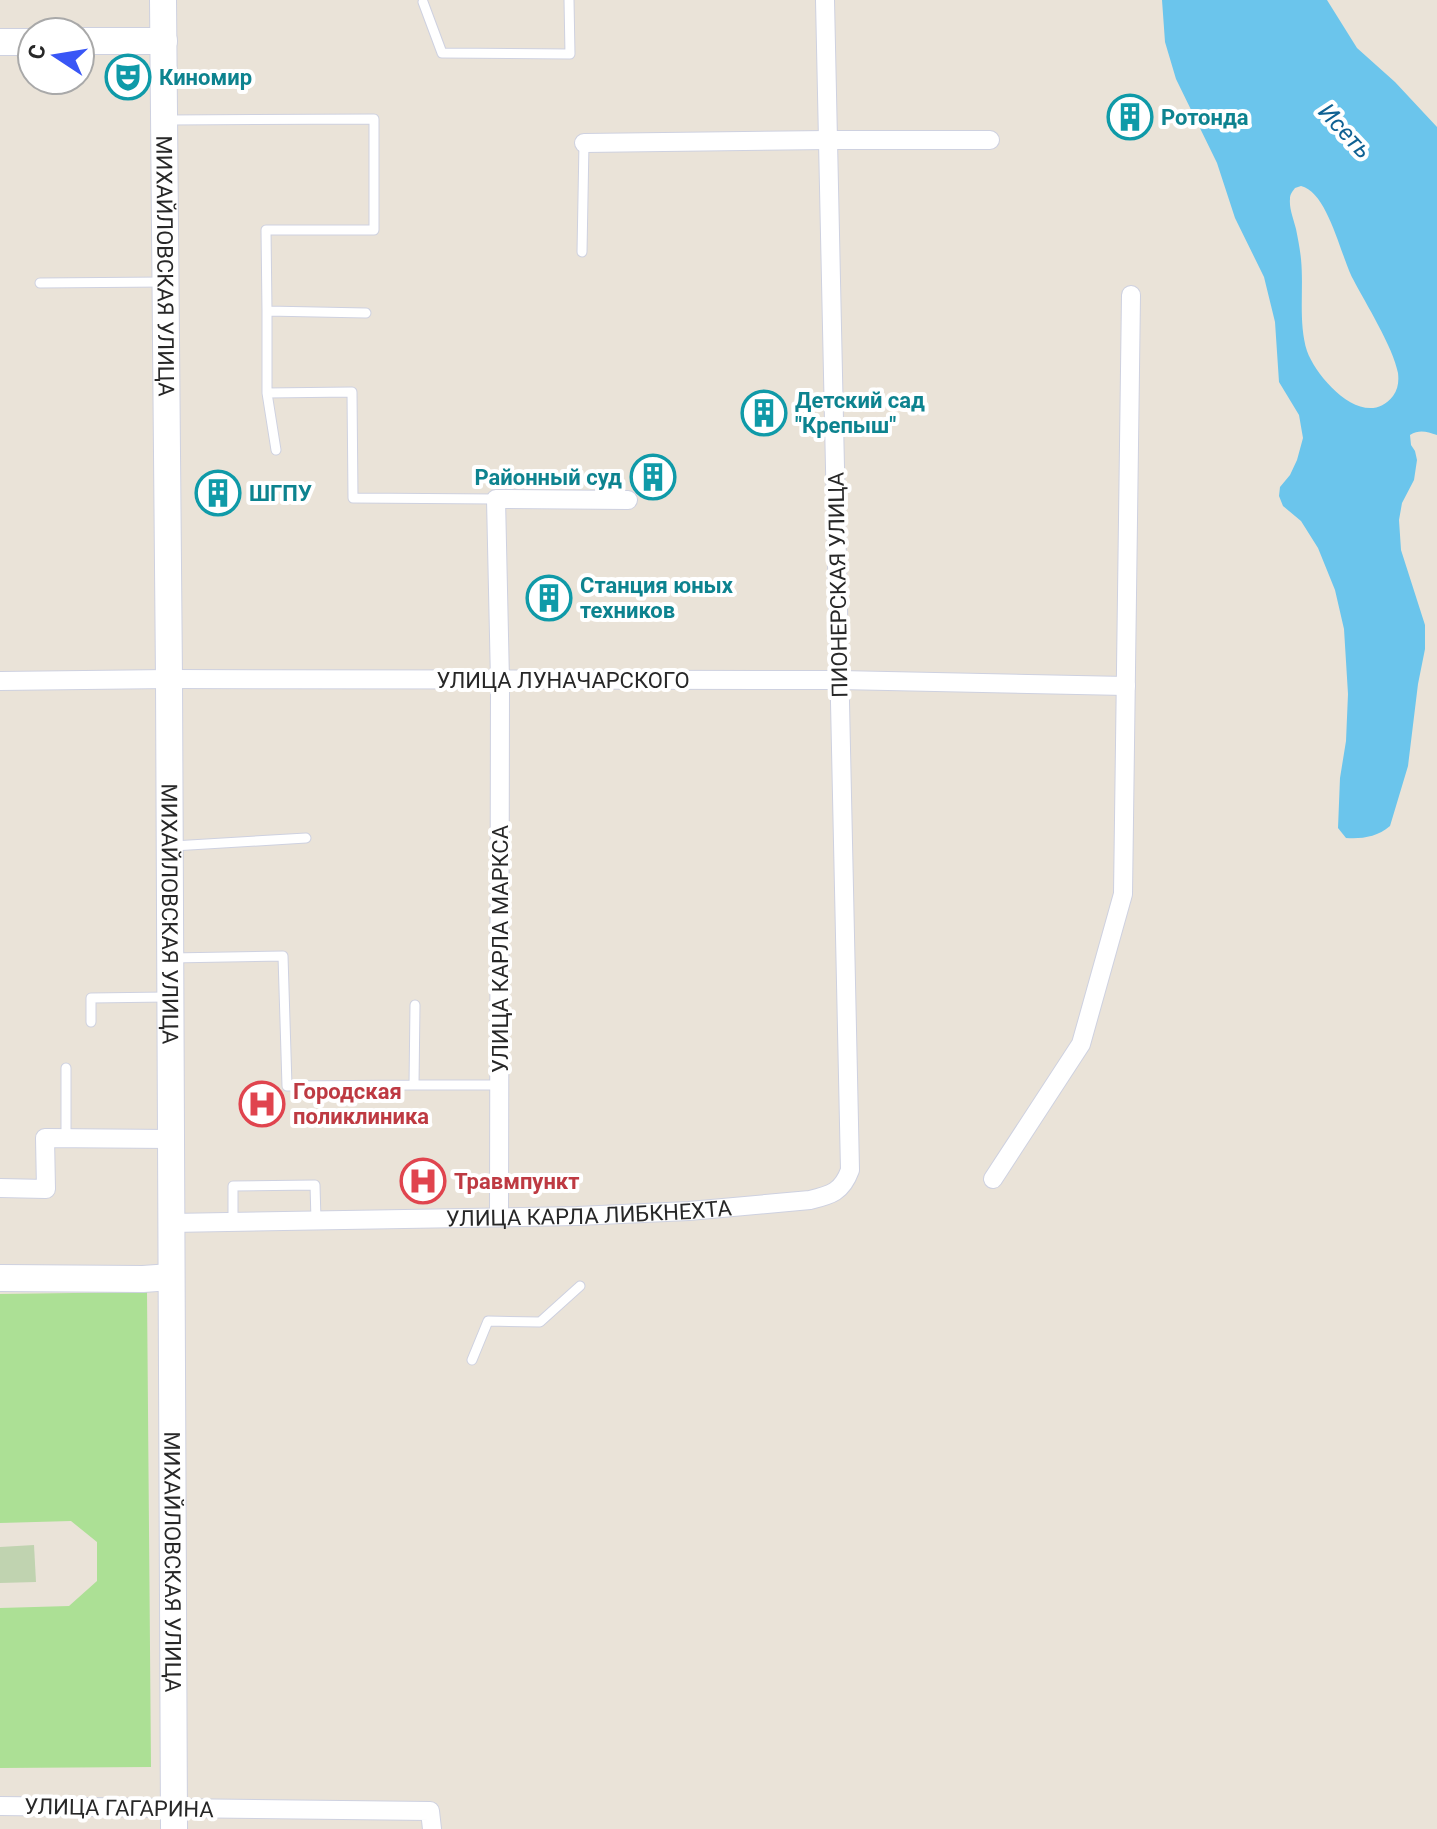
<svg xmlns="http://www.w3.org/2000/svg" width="1437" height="1829" viewBox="0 0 1437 1829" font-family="Roboto,sans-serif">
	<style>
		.green { fill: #ace095 }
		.cemetery { fill: #c0d3b0 }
		.water { fill: #6bc5ec; fill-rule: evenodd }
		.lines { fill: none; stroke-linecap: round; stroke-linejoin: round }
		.lane-casing { stroke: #ced1e0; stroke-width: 11 }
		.street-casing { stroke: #ced1e0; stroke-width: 20 }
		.secondary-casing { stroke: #ced1e0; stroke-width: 28 }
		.lane { stroke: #fff; stroke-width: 9 }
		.street { stroke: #fff; stroke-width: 18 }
		.secondary { stroke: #fff; stroke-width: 26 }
		.labels { text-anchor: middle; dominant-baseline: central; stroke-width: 8; stroke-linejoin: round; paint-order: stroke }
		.culture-label { font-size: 22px; font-weight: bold; fill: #0d838f; stroke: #fff; text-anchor: start }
		.street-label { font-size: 22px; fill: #272727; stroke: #fff }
		.health-label { font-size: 22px; font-weight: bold; fill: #be3a42; stroke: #fff; text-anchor: start }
		.water-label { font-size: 24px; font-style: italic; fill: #0f6193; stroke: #fff }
	</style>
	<rect width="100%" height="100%" fill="#eae3d8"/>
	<!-- green -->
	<path class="green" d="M147,1292L151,1767L0,1768V1608L69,1606L97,1581V1542L71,1521L0,1523V1294Z"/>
	<!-- cemetery -->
	<path class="cemetery" d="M34,1545L36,1582L0,1583V1547Z"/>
	<!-- water -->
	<path class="water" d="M1162,0H1327L1357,48L1395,82L1437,127V435C1427,432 1420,429 1410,435L1411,445L1415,451L1417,460L1414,480L1402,503L1399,520L1401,550L1425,625V649L1418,684L1408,766L1390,826C1377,837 1362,839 1346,838L1338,828L1340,778L1346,741L1348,694L1344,629L1335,590L1318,548L1301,521L1283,506L1279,496L1280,487L1290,475L1297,460L1303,438L1299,415L1279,382L1275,322L1264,277L1235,218L1217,163L1176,79L1165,42ZM1301,186C1328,192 1341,257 1353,279C1366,304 1393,347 1398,373C1399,382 1398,389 1393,396C1365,432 1317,379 1307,351C1298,322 1304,289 1301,259C1300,249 1298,239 1296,229C1294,220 1289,209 1290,199C1290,194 1292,192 1295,188Z"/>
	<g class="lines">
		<!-- lane casing -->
		<g class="lane-casing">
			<path id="lane" d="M423,2L442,53L570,54L569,0
				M168,120L374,119V230H266L267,311L366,313
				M582,252L584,143
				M40,283L165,282
				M267,311V393L276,450
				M267,393L352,392L353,498L496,499
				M173,846L306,838
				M171,958L283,956L287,1086L414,1085
				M415,1005L414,1085H500
				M91,1022V998L167,997
				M66,1068V1138
				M233,1222V1186L315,1185L316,1220
				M472,1360L488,1321L540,1322L580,1286"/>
		</g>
		<!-- street casing -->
		<g class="street-casing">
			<g id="street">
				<path d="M584,143L828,140H990"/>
				<path d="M0,681L169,679L840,680L1126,686"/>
				<path d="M993,1179L1081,1044L1123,894L1131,295"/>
				<path d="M0,1188L46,1189L45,1138L171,1139"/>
				<path d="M499,1217L500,681L496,499L628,500"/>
				<path id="s1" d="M171,1223L577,1216L689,1211L810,1200C831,1195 842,1192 850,1170L825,0"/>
				<path d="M0,1806L430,1811L432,1829"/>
			</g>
		</g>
		<!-- secondary casing -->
		<g class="secondary-casing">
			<g id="secondary">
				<path id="s2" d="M163,0L169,679L174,1829"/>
				<path d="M80,41H164"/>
				<path d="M0,42H32"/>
				<path d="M0,1278L143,1279L171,1277"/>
			</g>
		</g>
		<!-- lane -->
		<use href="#lane" class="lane"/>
		<!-- street -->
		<use href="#street" class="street"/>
		<!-- secondary -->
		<use href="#secondary" class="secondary"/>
	</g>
	<!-- icons -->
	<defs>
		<g id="theatre-ring" transform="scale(2.3)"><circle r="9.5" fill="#fff" stroke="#0f9aa8" stroke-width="1.5"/><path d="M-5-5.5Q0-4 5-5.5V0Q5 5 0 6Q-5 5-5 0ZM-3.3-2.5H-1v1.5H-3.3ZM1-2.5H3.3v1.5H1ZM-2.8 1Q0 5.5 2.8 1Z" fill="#0f9aa8"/></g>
		<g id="building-ring" transform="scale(2.3)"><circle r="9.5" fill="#fff" stroke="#0f9aa8" stroke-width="1.5"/><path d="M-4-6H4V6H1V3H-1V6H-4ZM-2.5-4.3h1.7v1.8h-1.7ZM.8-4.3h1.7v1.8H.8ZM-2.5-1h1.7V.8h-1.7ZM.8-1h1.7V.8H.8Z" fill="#0f9aa8"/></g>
		<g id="hospital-ring" transform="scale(2.3)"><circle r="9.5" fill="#fff" stroke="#e0444e" stroke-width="1.5"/><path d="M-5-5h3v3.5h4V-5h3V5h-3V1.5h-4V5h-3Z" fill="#e0444e"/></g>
	</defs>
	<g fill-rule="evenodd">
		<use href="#theatre-ring" x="128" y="77"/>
		<use href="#building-ring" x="1130" y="117"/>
		<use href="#building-ring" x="764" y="413"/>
		<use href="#building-ring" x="653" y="477"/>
		<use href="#building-ring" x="218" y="493"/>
		<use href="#building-ring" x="549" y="598"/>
		<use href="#hospital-ring" x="262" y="1104"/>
		<use href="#hospital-ring" x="423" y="1181"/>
	</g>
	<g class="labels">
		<!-- culture labels -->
		<g class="culture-label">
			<text x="159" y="77">Киномир</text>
			<text x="1161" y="117">Ротонда</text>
			<text x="795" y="400">Детский сад<tspan x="795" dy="25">"Крепыш"</tspan></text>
			<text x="622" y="477" text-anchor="end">Районный суд</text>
			<text x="249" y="493">ШГПУ</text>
			<text x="580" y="585">Станция юных<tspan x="580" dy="25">техников</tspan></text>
		</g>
		<!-- street labels -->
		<g class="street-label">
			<text stroke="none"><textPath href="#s2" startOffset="266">МИХАЙЛОВСКАЯ УЛИЦА</textPath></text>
			<text transform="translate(838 585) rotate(-91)">ПИОНЕРСКАЯ УЛИЦА</text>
			<text x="563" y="680">УЛИЦА ЛУНАЧАРСКОГО</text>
			<text stroke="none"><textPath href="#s2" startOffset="914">МИХАЙЛОВСКАЯ УЛИЦА</textPath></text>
			<text transform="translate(500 949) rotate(-90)">УЛИЦА КАРЛА МАРКСА</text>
			<text stroke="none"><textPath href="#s1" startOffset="418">УЛИЦА КАРЛА ЛИБКНЕХТА</textPath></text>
			<text stroke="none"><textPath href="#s2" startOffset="1562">МИХАЙЛОВСКАЯ УЛИЦА</textPath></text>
			<text transform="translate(119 1808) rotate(1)">УЛИЦА ГАГАРИНА</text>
		</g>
		<!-- health labels -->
		<g class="health-label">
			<text x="293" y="1091">Городская<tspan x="293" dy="25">поликлиника</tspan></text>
			<text x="454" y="1181">Травмпункт</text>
		</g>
		<!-- water labels -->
		<g class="water-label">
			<text transform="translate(1345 131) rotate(47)">Исеть</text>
		</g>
	</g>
	<!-- north arrow -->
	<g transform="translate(56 56) rotate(282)"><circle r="38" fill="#ffffff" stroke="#a9a9a9" stroke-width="2"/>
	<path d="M0-6L14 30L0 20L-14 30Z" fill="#3956f6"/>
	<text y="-12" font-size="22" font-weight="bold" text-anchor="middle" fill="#272727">С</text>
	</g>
</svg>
